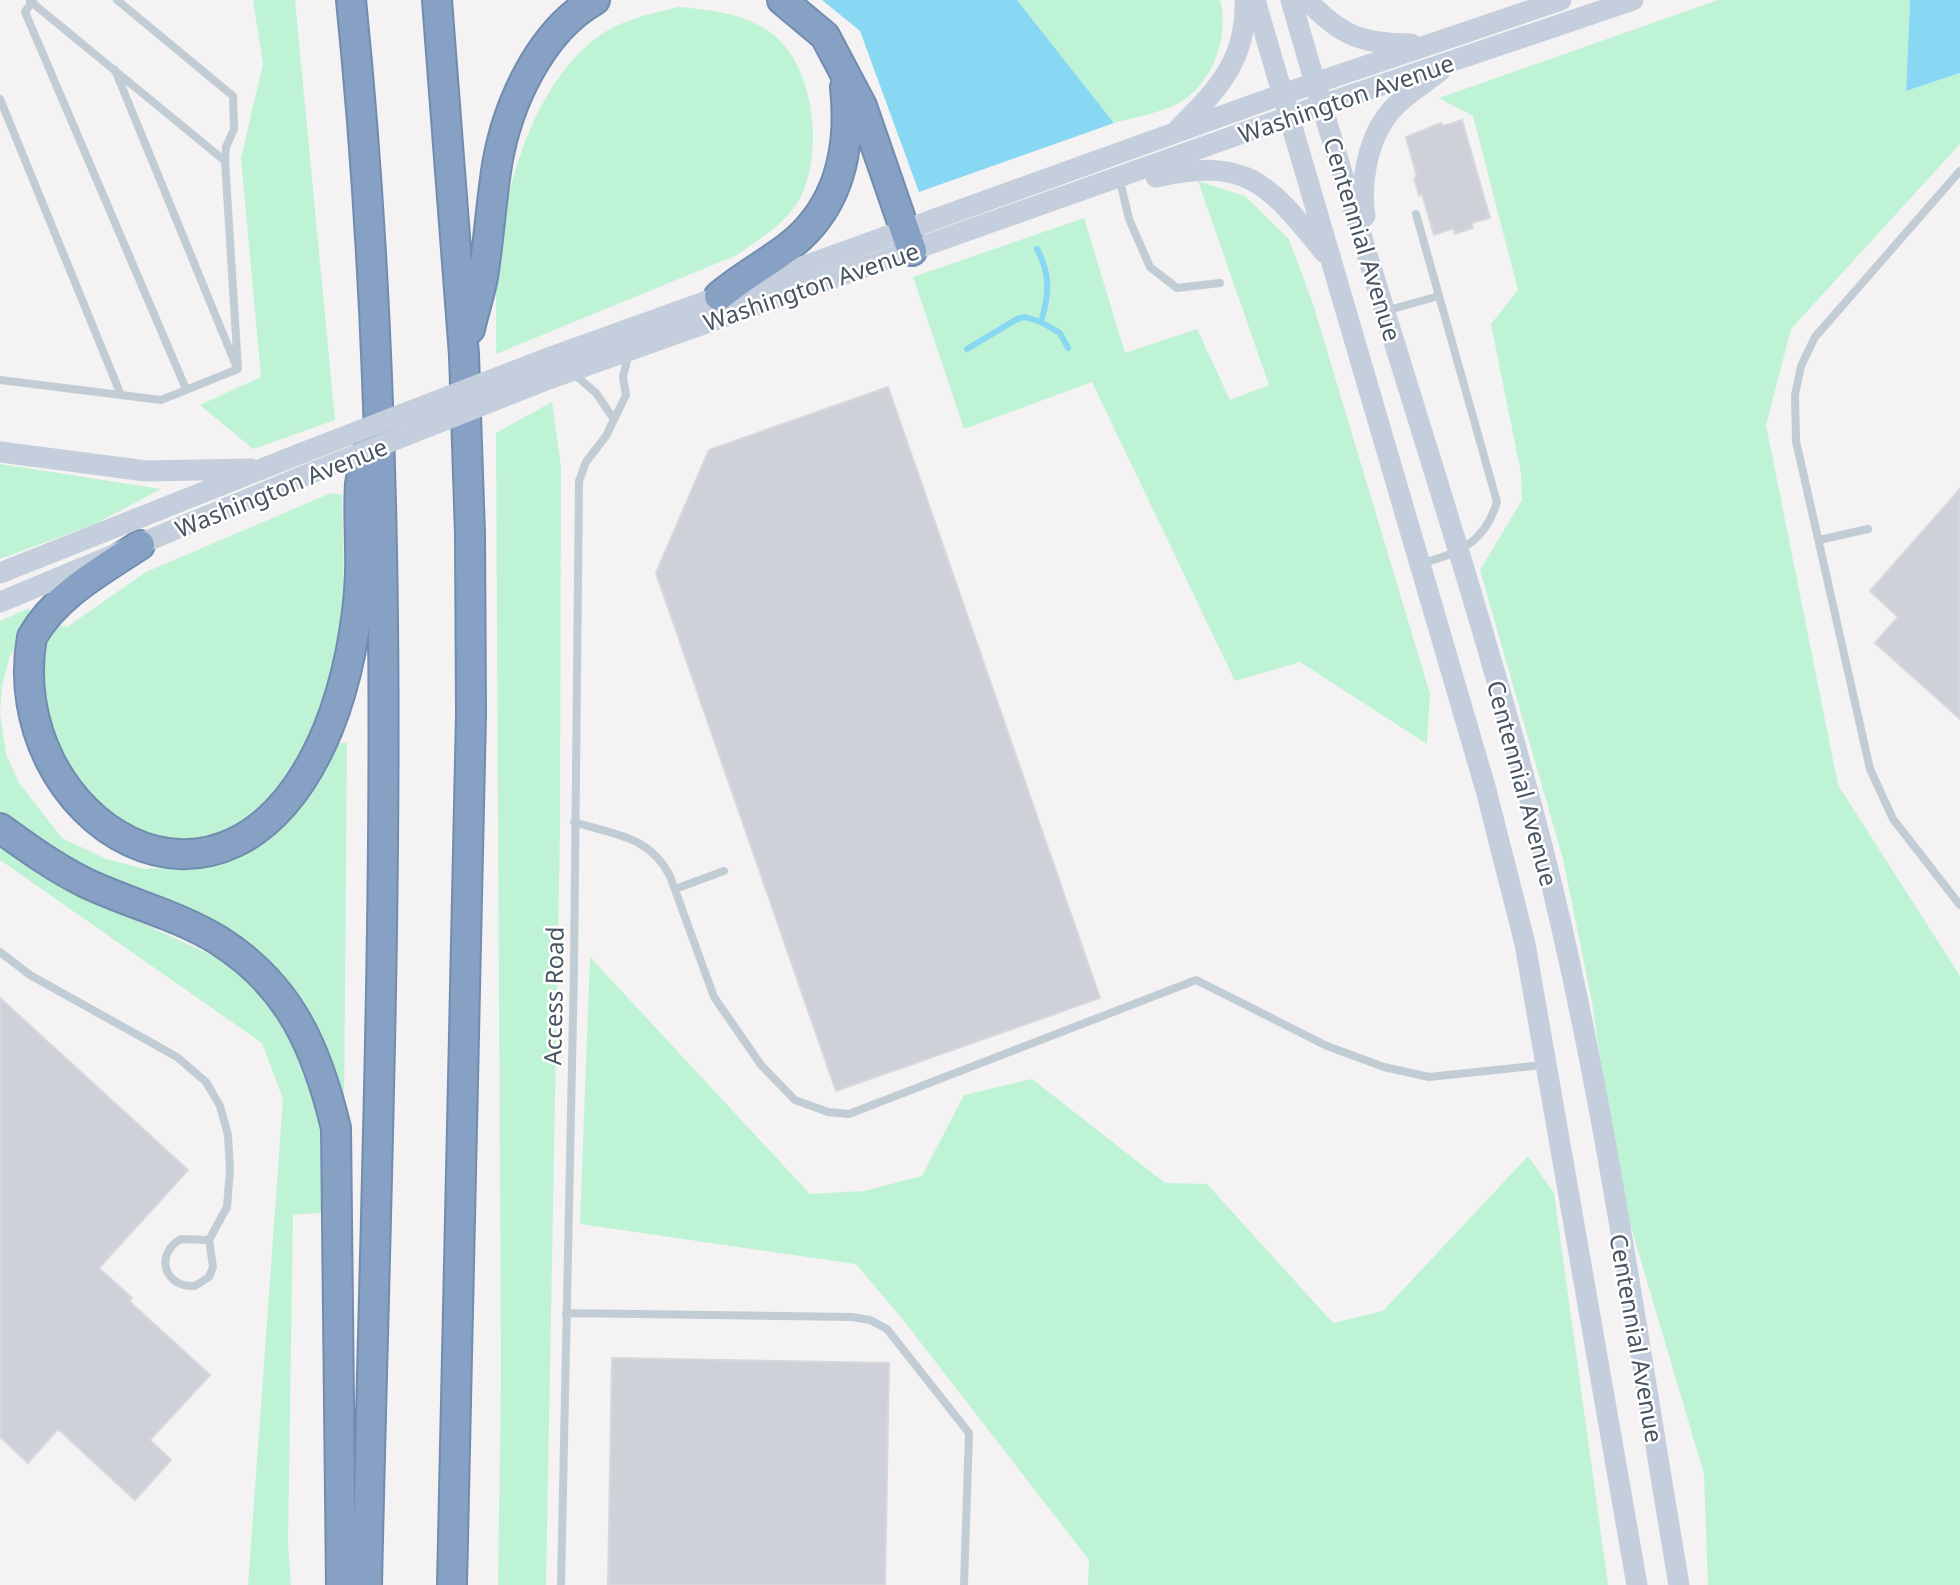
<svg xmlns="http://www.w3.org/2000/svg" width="1960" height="1585" viewBox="0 0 1960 1585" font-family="'Noto Sans',sans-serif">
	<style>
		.green { fill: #bff3d6 }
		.water { fill: #89d8f3 }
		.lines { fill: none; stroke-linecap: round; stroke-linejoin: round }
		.stream { stroke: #89d8f3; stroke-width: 6 }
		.building { fill: #ced1d7; stroke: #d6d8de; stroke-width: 2 }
		.highway-casing { stroke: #728cb0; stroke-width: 32 }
		.lane { stroke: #c2ccd4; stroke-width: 8 }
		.secondary { stroke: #c4cedc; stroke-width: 21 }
		.highway { stroke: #87a1c4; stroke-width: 28 }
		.secondary-bridge { stroke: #c4cedc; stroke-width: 21 }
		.labels { text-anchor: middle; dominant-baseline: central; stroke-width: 5; stroke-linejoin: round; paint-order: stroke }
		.street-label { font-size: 24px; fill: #485461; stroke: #fff }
	</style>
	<rect width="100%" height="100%" fill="#f4f2f2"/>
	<!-- green -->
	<path class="green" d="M253,0H295L335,420L253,449L200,405L261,377L241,158L263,64Z
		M1017,0H1220C1230,36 1212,86 1177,104C1157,114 1135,117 1114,123Z
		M1718,0H1910L1906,91L1960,73V144L1791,329L1766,425L1838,785L1960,976V1585H1708L1704,1474L1618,1183L1592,1002L1563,859L1480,570L1522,500L1521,473L1491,324L1518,290L1473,116L1439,98Z
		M679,7C711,10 744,13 771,33C815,65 824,152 800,198C788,222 758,240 737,255L496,354C497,319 494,282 499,247C508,178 535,89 591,42C616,21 649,14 679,7Z
		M1198,181L1245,196L1289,239L1313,304L1430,694L1427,744L1300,662L1235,681L1092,382L964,429L913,277L1084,218L1125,353L1197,329L1230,400L1269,385Z
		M552,402L561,466L560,829L546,1585H498L501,1377L496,433Z
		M0,464L161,489L95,524L0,559Z
		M331,493L342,495C343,550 347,605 335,659C324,711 288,791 241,821C207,842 173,844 135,837C111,832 85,828 67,810C48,792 30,757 27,731C25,716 32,666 37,652C40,642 47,633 52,624L67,627L146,572Z
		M29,608L33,618L10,656L2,685L0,713L6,754L19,783L62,838L106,859L145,869L194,866L283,816L337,743H347L344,1112L322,1040L306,1011L0,816V621Z
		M0,847L37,873L79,894L226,962C266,991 296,1036 313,1083C327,1123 325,1170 328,1212L293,1215L288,1545L291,1585H248L283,1099L262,1043L0,860Z
		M590,957L810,1194L864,1191L922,1176L964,1095L1032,1079L1165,1183L1207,1184L1333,1323L1383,1311L1528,1156L1554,1193L1608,1585H1088L1089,1560L904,1321L856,1264L580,1224Z"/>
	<!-- water -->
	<path class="water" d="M822,0H1017L1114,123L919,192L860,31Z
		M1910,0H1960V73L1906,91Z"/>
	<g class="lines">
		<!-- stream -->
		<path class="stream" d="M1037,249C1051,275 1049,295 1041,322L1060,333L1068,348
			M967,349L1017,319L1025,317L1041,322"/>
	</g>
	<!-- building -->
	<path class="building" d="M1462,120L1490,218L1471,223L1473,228L1455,234L1454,228L1434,235L1422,194L1419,195L1414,178L1417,177L1406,137L1441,123L1443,126Z
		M888,387L1100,998L836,1091L656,573L709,450Z
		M1960,489V719L1875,643L1898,617L1870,591Z
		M0,998L188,1170L99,1268L132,1298L129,1301L210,1375L150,1440L171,1460L135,1500L58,1429L28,1463L0,1437Z
		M612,1358L889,1363L885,1585H608Z"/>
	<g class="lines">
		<!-- highway casing -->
		<g class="highway-casing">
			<path id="highway" d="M351,0C405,527 378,1057 367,1585
				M437,0L464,355L470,534L471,714L452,1585
				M782,0L825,36L862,106L912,251
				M719,296C739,279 759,268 780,253C838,214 852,153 845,87
				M470,329C474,311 480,294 483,277C489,240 491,202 497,165C507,105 540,31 595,0
				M140,545C101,571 56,595 32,637C0,817 227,972 328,729C347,682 358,625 360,574C361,544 358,514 360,484C362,469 368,452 372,437
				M0,828C28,848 55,868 86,883C128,903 177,915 218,940C290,985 317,1049 336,1128L341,1585"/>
		</g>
		<!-- lane -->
		<path class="lane" d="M33,0L25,12L186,389
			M30,1L225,161
			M115,70L235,363
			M0,99L121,395
			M1960,171L1815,337L1801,366L1795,395L1796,441L1870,769L1893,819L1960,905
			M1121,185L1129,219L1150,267L1177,288L1220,283
			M1416,214L1497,502C1484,544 1460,552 1420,564
			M1385,311L1439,296
			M573,373L596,393L613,418
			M0,380L161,400L238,369L225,161L226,147L234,129L233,96L117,0
			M1819,540L1868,529
			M574,822C614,835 649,835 670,876L714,997L761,1065L795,1100L828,1112L849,1114L1196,980L1327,1046L1384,1067L1429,1077L1543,1065
			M675,889L724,871
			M0,952L30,975L177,1057L206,1082L220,1106L228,1135L230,1170L227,1207L209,1240L213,1267L209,1277L195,1286C164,1288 154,1254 181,1239L209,1240
			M566,1313L852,1317L870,1320L887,1329L969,1433L964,1585
			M561,1585L574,969L579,481L586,462L606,436L626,395L623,377L629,352"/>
		<!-- secondary -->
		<path class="secondary" d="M1255,0L1486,790L1525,944L1637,1585
			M1291,0C1370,279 1466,553 1539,834C1603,1081 1636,1334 1679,1585
			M1307,0C1341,36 1362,44 1411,44
			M1180,127C1219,89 1247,58 1245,0
			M1156,177C1249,156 1269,185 1325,253
			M1365,216C1360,185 1367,143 1386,117C1398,99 1423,85 1440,71
			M543,360L1283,94L1561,0
			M551,378L1322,105L1633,0
			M0,452L146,471L251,469
			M0,573L302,453
			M0,602L306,475"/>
		<!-- highway -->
		<use href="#highway" class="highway"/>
		<!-- secondary-bridge -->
		<path class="secondary-bridge" d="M302,453L543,360
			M306,475L551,378"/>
	</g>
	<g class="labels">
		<!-- street labels -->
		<g class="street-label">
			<text transform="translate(1346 98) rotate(-19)">Washington Avenue</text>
			<text transform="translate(1363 239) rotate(73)">Centennial Avenue</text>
			<text transform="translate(811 286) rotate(-19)">Washington Avenue</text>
			<text transform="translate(281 487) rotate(-22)">Washington Avenue</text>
			<text transform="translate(1523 783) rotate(75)">Centennial Avenue</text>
			<text transform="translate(553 996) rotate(-89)">Access Road</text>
			<text transform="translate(1637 1338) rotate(80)">Centennial Avenue</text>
		</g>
	</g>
</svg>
